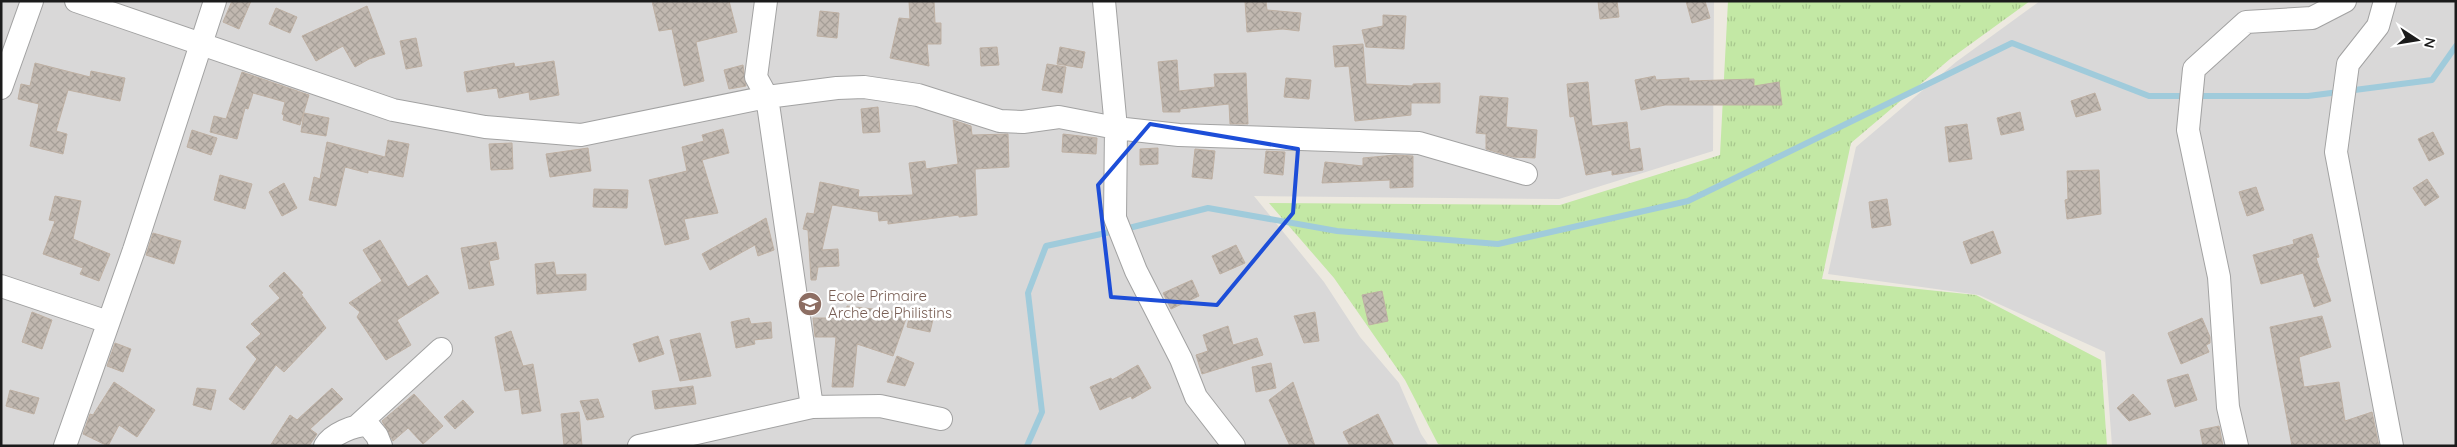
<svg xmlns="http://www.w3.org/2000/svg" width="2457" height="447" viewBox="0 0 2457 447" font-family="Quicksand,sans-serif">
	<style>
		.residential { fill: #d9d8d8 }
		.grass { fill: url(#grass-tufts) }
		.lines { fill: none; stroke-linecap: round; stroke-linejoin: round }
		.stream { stroke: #a0cbdb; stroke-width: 6 }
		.building { fill: url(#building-cross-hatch); stroke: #beb0a3 }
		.minor-casing { stroke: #a2a2a2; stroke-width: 24 }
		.minor { stroke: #fff; stroke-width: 22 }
		.marked { fill: none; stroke: #1d4ed8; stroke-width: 4; stroke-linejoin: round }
		.labels { text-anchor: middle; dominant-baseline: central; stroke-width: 5; stroke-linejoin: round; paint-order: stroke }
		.education-label { font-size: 15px; fill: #785e54; stroke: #fff; text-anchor: start }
	</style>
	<defs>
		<pattern id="grass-tufts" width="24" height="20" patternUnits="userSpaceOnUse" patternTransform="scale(1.25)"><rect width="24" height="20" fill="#c3e8a5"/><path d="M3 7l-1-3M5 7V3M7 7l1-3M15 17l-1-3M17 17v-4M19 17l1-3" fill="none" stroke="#a7c68d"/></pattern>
		<pattern id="building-cross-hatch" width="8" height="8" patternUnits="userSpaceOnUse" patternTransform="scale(1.25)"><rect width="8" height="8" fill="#c1b8b0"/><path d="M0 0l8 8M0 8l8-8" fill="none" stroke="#a59e97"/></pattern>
	</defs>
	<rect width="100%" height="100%" fill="#ede9e0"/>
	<!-- residential -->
	<path class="residential" d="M1,1H1714L1713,151L1559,199L1254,196L1324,282L1360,337L1399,383L1421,434L1429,446H1Z
		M2040,1H2456V446H2112L2105,352L1979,295L1828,274L1856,147L1956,62Z"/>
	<!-- grass -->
	<path class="grass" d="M1728,1H2030L1950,59L1851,143L1822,279L1976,295L2101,360L2107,446H1448L1438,444L1405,380L1334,278L1269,203L1560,205L1720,155Z"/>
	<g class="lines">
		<!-- stream -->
		<path class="stream" d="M1125,229L1208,208L1337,231L1498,244L1688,201L2012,43L2149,96H2308L2432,80L2456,46
			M1027,446L1042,412L1028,293L1046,246L1115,231"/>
	</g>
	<!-- building -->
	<path class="building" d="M232,1H251L239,29L223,22Z
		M652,1H729L737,32L696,42L704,81L684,86L672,29L659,31Z
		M909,1H934L935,23H941V44H927L929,66L890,58L899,18L910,19Z
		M1245,1H1266L1267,10L1301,13L1299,31L1283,29L1247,32Z
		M1598,1H1617L1619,17L1600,19Z
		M1686,1H1705L1710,18L1692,23Z
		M367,6L385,54L369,59L355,67L343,46L316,61L302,36Z
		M276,8L297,17L290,33L269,24Z
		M820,11L839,13L837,38L817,36Z
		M1383,15L1406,16L1404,49L1366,47L1362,30L1383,26Z
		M416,38L422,66L406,69L400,41Z
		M1363,44L1366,84L1413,86V84L1440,83V103H1411V115L1355,121L1349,66L1335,67L1333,46Z
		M997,47L999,65L981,66L980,48Z
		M1060,47L1085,52L1082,68L1057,64Z
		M1177,60L1179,91L1215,87L1214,74L1246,73L1248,124H1230L1229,104L1180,109V112H1163L1158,62Z
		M554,61L559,95L530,100L529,92L499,98L497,88L467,92L464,72L514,63L515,67Z
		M35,63L90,77L91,71L125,78L120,101L68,90L56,131L67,134L63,154L30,146L39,104L18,99L21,84L30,86Z
		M1047,64L1066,67L1062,93L1042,90Z
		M743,65L746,86L729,89L724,70Z
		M242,72L309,95L300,125L283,120L284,115L282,114L285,102L253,93L248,109L245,108L237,139L210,132L214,116L226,119Z
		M1655,76L1656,80L1689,78V81L1754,79V86L1779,82L1782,105H1665L1641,110L1635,80Z
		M1286,78L1311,80L1309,99L1284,97Z
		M1588,82L1592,126L1627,122L1630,150L1640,148L1643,170L1612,175V170L1586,175L1574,116L1570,117L1567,84Z
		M2095,93L2101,110L2076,117L2071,101Z
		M1480,96L1508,98L1506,127L1537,130L1535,158L1513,157L1486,149V134L1476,133Z
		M878,107L880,132L863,133L861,109Z
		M2020,112L2024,130L2001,135L1997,118Z
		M304,113L329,118L326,136L301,132Z
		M953,120L971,126L972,135L1008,134L1009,167L975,169L977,215L959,217V215L888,224V220L879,221L878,212L832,205L822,250L838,249L839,266L818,267L816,280H811L808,230L803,229L807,213L814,214L820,182L859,190L858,197L913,195L909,163L925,161L926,169L958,164Z
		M1967,124L1972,159L1949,162L1945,127Z
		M723,129L729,153L702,160L718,213L684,219L689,239L665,245L649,180L687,171L682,147L704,141L702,135Z
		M192,130L217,138L211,155L187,147Z
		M2433,132L2444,154L2429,161L2418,139Z
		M1063,134L1097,138L1096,154L1062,152Z
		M388,140L409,144L403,177L368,170V173L345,167L336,206L309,200L314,177L320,179L327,142L385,157Z
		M512,143L513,169L491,170L489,144Z
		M588,148L591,171L550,177L546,154Z
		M1158,148V164L1140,165V149Z
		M1195,149L1215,151L1212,179L1192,177Z
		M1266,151L1285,152L1283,175L1264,173Z
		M1395,155L1413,156V187L1390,188V180L1322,183L1325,162L1363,166V158Z
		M2099,170L2101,214L2067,219L2065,200L2068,199L2067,171Z
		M220,175L252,184L245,209L214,200Z
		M2427,179L2439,197L2425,206L2413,188Z
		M284,183L297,208L282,216L269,192Z
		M2256,187L2264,210L2247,216L2239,192Z
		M594,189L628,190L627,208L593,207Z
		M55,196L81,201L73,239L110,254L99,281L80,274L83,268L43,254L55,221L49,220Z
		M1887,199L1891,225L1872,228L1869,202Z
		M766,218L774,250L758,256L755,245L710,270L702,254Z
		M1993,231L2001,253L1971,264L1963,242Z
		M153,233L181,241L174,264L146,255Z
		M2312,234L2319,257L2316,258L2331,301L2314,307L2303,273L2261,284L2253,255L2294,244L2293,240Z
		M380,240L408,287L427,275L439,293L397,320L411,345L386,360L357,317L360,312L349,303L382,281L363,250Z
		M496,242L499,259L489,261L494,285L469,289L461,248Z
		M1236,245L1245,263L1220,274L1212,256Z
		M554,262L556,275L586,274V290L537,294L535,264Z
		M284,272L303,293L301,294L326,328L284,372L276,365L244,410L229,399L257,359L246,347L261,334L251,324L280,298L269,286Z
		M1192,280L1199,296L1171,309L1163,293Z
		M1382,291L1388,321L1369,325L1362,295Z
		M847,306L908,313L893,356L857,344L853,387H832L836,337H815L813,318H846Z
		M911,310L934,315L930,332L907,327Z
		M32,312L52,320L42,349L22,342Z
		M1315,312L1319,341L1304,343L1294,316Z
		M2322,316L2331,347L2299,357L2304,387L2339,382L2345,421L2372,412L2379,446H2292L2270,327Z
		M749,318L751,324L771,322L772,338L754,340L755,344L736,348L731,322Z
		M2202,318L2210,337V343L2206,345L2209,352L2181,364L2168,333Z
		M1228,326L1233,345L1257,338L1263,355L1202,374L1196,355L1208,351L1203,335Z
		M511,331L523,366L533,364L541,411L522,414L519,389L505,391L495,337Z
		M700,333L711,376L680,381L670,340Z
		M658,336L664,354L639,362L633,344Z
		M115,343L131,349L123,372L107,366Z
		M897,356L914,363L905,386L887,382Z
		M1271,363L1276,388L1256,392L1252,367Z
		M1138,365L1151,388L1132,399L1131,396L1100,410L1090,387L1111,378L1112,380Z
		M2188,374L2197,400L2175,407L2167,380Z
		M114,382L155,410L137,437L119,425L108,446L83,434L90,414L93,415Z
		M1293,382L1306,419L1315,446H1290L1269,400Z
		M693,386L696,404L655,409L652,391Z
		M197,388L216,390L211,410L193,405Z
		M332,388L343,399L310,429L317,434L309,446H270L290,415L297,420Z
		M10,390L39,398L34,414L6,406Z
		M414,394L443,426L423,444L408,428L393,441L382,421Z
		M2133,394L2151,414L2129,421L2117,408Z
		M598,399L604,417L587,420L580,401Z
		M463,400L474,412L455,429L444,417Z
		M579,412L582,446H564L561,414Z
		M1378,414L1394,446H1350L1343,432Z
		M2219,426L2223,446H2203L2200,430Z"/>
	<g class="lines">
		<!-- minor casing -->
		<g class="minor-casing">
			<path id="minor" d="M76,1L393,110L485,127L581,135L767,97L837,88L864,87L918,95L1000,121L1023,122L1059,117L1116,128L1179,135L1419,143L1526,174
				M766,1L756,77L767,97L812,407
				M1104,1L1116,128L1115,218L1136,271L1181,359L1196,397L1234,446
				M2385,1L2378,26L2348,64L2336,152L2392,446
				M1,88L32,1
				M1,286L108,322
				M358,425L441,349
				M65,446L134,250L215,1
				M325,446C332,434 354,425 368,425L377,436L381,446
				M639,446L812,407L880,406L941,419
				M2237,446L2228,407L2219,277L2188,130L2194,69L2246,22L2312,18L2345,1"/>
		</g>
		<!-- minor -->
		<use href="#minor" class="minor"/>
	</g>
	<!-- marked area -->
	<path class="marked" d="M1150,124L1298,149L1293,213L1217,305L1111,297L1098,185Z"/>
	<!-- icons -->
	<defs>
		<g id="school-disc" transform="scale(1.25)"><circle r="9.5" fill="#8d6e63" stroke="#fff"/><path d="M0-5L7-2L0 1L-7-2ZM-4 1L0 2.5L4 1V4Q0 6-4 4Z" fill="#fff"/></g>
	</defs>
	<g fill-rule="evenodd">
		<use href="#school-disc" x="810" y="304"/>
	</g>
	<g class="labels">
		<!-- education labels -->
		<g class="education-label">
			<text x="828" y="295">Ecole Primaire<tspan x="828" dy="17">Arche de Philistins</tspan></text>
		</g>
	</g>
	<!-- border -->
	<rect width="2457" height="447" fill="none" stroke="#1b1b1b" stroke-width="5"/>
	<!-- north arrow -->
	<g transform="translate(2417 40) rotate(102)" stroke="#ffffff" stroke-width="4" paint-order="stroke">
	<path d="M0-4L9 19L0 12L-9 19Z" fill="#1b1b1b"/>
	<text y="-8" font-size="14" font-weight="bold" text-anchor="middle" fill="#1b1b1b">N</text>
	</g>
</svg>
